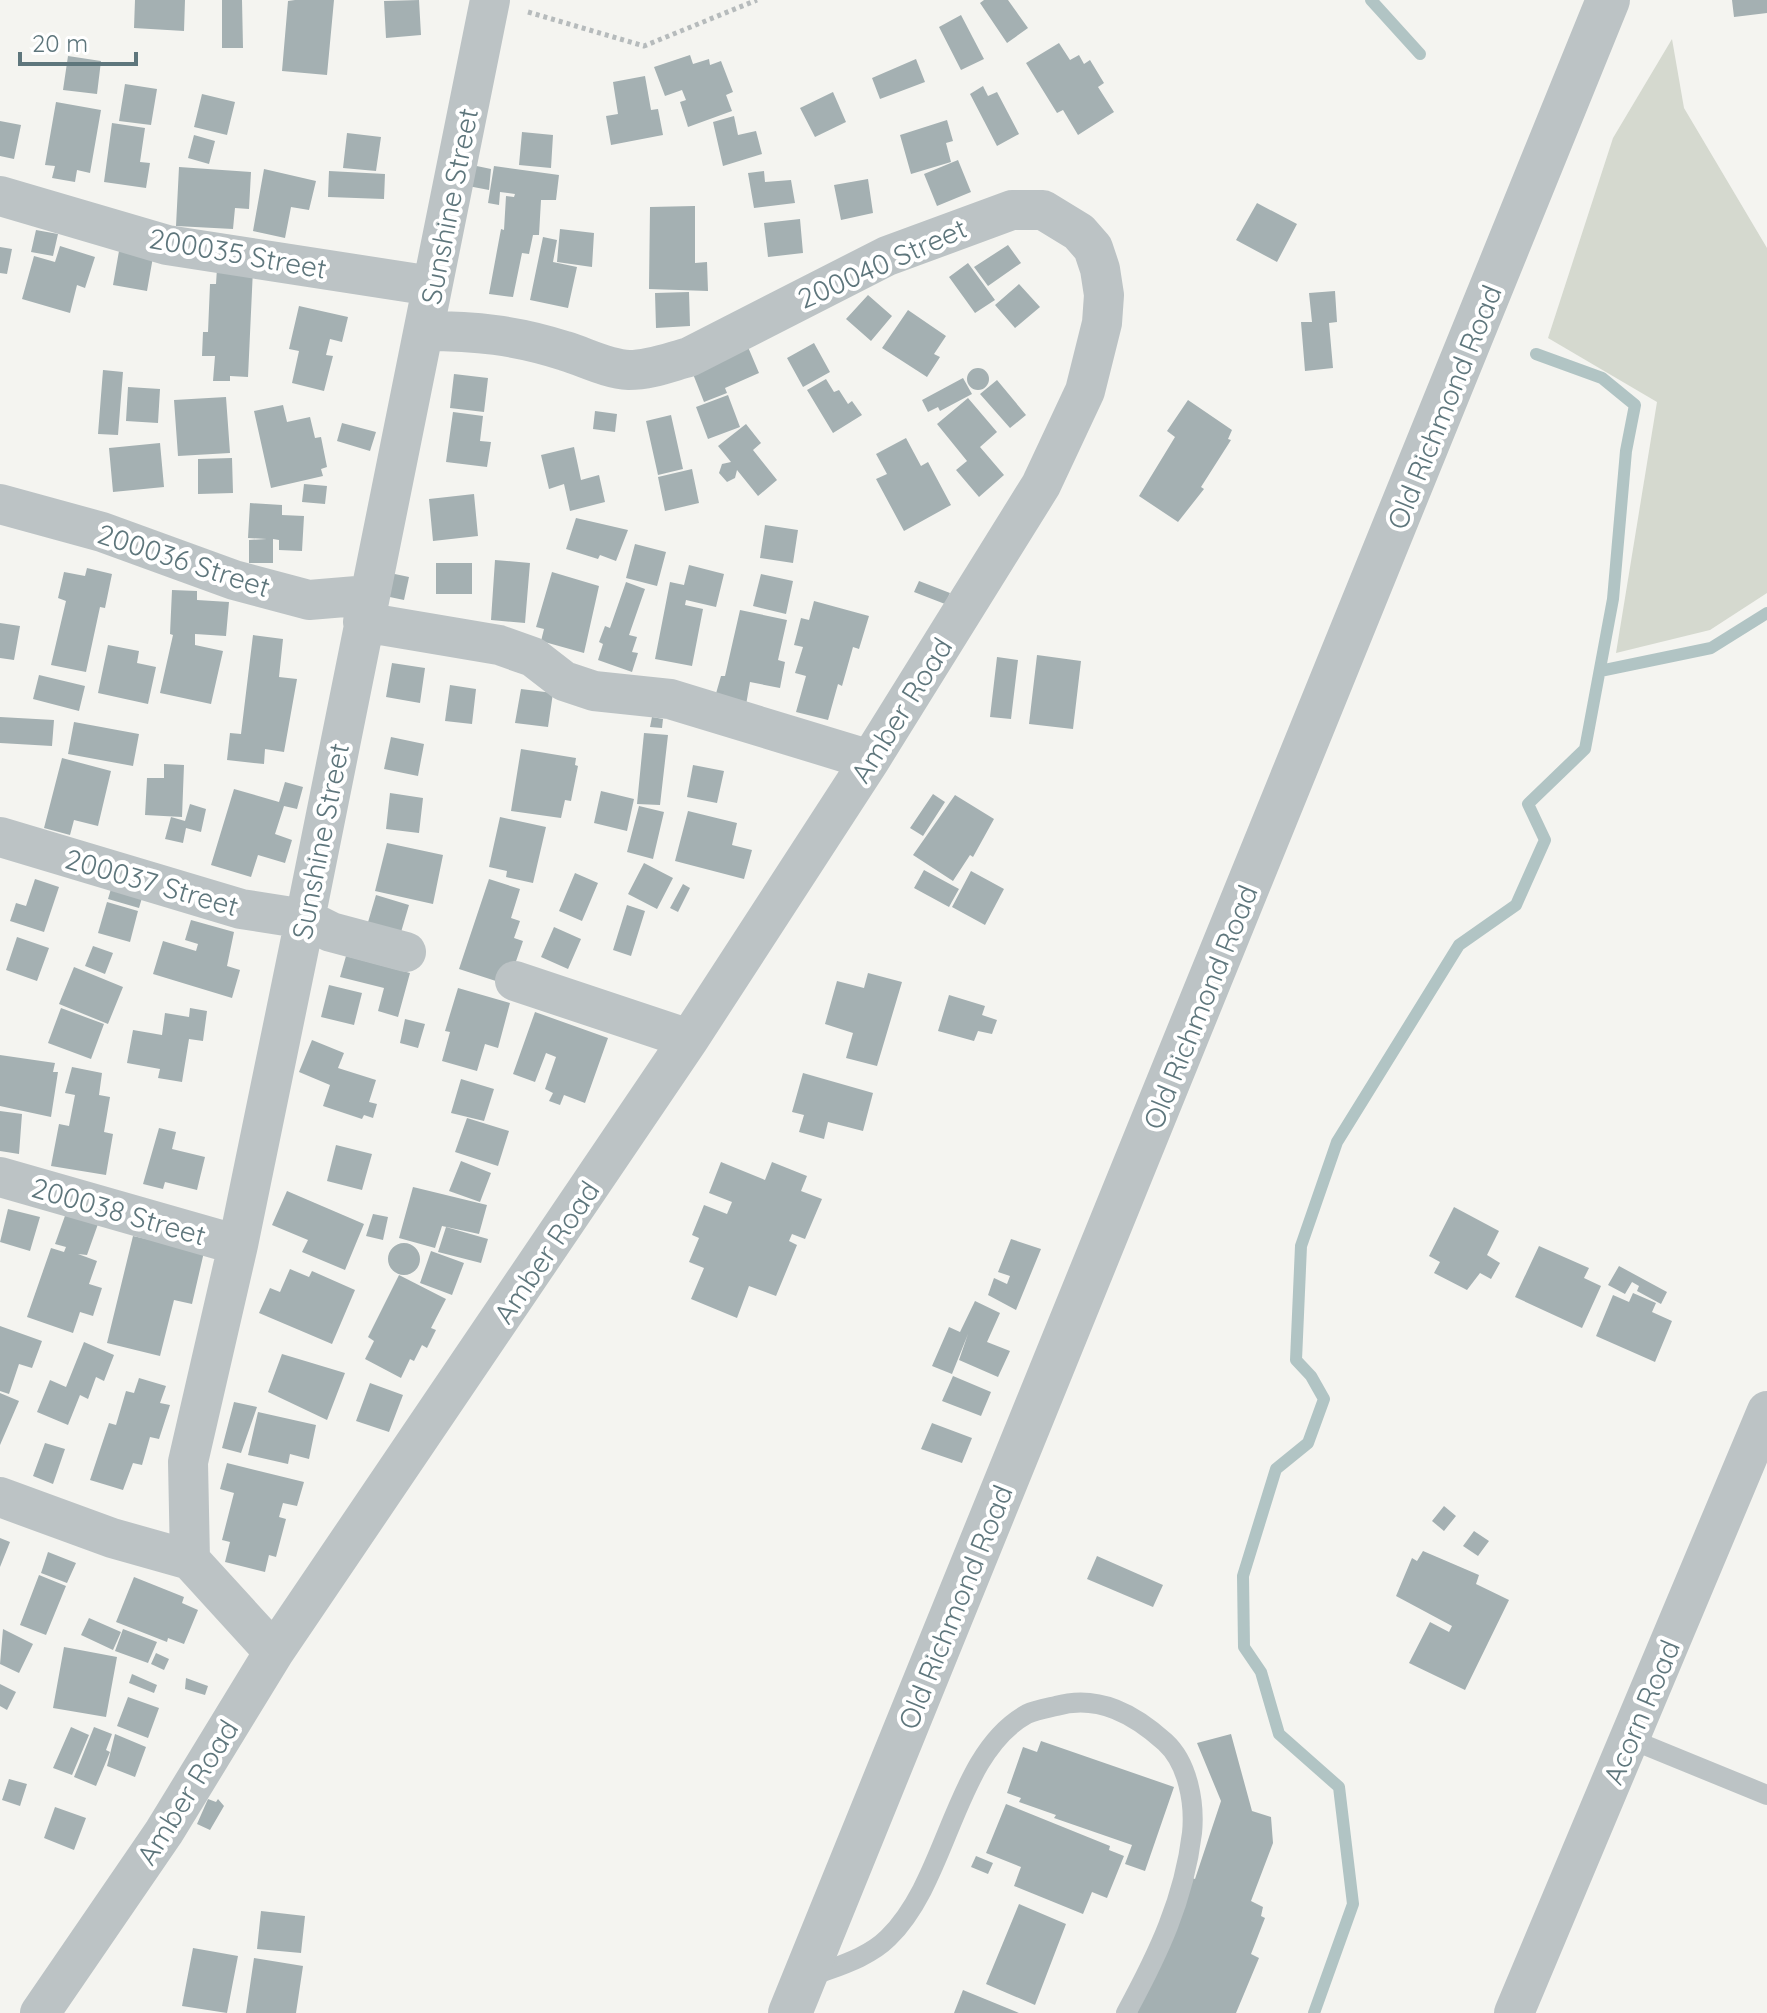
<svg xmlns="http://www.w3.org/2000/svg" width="1767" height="2013" viewBox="0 0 1767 2013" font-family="Quicksand,sans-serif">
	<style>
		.green { fill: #d5d9cf }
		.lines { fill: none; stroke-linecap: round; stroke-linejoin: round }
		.stream { stroke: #b1c4c4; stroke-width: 12 }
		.building { fill: #a4b0b2 }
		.path { stroke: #b6bbbc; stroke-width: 5; stroke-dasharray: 4 4; stroke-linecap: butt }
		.service { stroke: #bcc3c5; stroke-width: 20 }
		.minor { stroke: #bcc3c5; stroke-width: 40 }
		.tertiary { stroke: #bcc3c5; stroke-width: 44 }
		.labels { text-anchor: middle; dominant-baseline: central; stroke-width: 8; stroke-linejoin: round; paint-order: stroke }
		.street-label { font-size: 28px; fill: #5e767c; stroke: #fff }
	</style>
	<rect width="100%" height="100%" fill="#f4f4f0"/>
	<!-- green -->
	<path class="green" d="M1672,39L1684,108L1767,248V593L1710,630L1616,653L1657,402L1548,338L1613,138Z"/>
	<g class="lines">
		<!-- stream -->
		<path class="stream" d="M1371,0L1420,54
			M1600,671L1711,648L1767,613
			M1314,2013L1353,1904L1339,1787L1279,1734L1261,1672L1244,1647L1243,1576L1276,1469L1308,1443L1324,1399L1311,1376L1296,1360L1301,1246L1337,1142L1459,945L1516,905L1545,840L1528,804L1585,749L1613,599L1626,451L1635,405L1602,378L1536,354"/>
	</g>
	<!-- building -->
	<path class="building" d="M135,0H185L184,31L134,28Z
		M222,0H242L243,48H222Z
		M295,0H334L327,75L282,71L288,1Z
		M419,0L421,35L386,38L384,1Z
		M984,0H1008L1028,28L1007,43L980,3Z
		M1732,0H1767V13L1734,17Z
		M961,15L984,59L961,70L939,27Z
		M1059,43L1070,60L1079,55L1084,64L1090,60L1104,83L1098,87L1114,112L1078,135L1063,110L1057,113L1026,63Z
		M690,55L693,64L709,59L710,65L721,61L733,92L726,95L732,111L688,127L680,102L686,100L682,90L665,96L654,67Z
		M68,56L101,61L97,94L63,90Z
		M916,59L925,82L880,99L872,78Z
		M645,76L651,110L658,109L663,135L611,145L606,116L618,114L613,82Z
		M125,84L157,89L151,125L119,121Z
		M983,86L988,96L997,92L1019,134L997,146L970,94Z
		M833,92L846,122L815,137L800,108Z
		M202,94L235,102L227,135L194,127Z
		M56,102L101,110L90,173L77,170L75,182L52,178L55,166L45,165Z
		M734,116L738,135L756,131L762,154L723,166L713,122Z
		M947,120L953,141L946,143L951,162L911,174L900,135Z
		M0,121L21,125L14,159L0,156Z
		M112,123L145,128L140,162L150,163L146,188L104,182Z
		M522,132L553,135L551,168L519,165Z
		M347,133L381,137L376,171L343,168Z
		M194,135L215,141L209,164L188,158Z
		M958,160L971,192L937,206L924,174Z
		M472,165L491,169L489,190L468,186Z
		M494,166L559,175L556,200H541L539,235H533L529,254L522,253L513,297L489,294L501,229L504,230L506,196L514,197L515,194L500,192L499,205L488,203Z
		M179,167L251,172L249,209L235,208L233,229L176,226Z
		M264,169L316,181L309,210L291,207L285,238L253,231Z
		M329,171L385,174L384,199L328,197Z
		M764,171L765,182L791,180L795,203L754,208L748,173Z
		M868,179L873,213L841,220L834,185Z
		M1257,203L1297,224L1277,262L1236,240Z
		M695,206V263L707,262L708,291L649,289L650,207Z
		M800,219L803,253L768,257L764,223Z
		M560,229L594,233L592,267L557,262Z
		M36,230L58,234L53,256L31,252Z
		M543,237L557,240L553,262L577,267L568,308L530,300Z
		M1008,245L1021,263L988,286L974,267Z
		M60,246L95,257L85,288L77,285L70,313L22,299L34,256L55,262Z
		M0,247L12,249L7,274L0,273Z
		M119,251L153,257L147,291L113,285Z
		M968,263L995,300L975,313L949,277Z
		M217,268L253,269L248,377L230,376V381H213L215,356H202L203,332H208L210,284H216Z
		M1019,284L1040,307L1015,328L995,305Z
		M1335,291L1337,322L1329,323L1333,368L1305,371L1301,322H1312L1309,293Z
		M689,292L690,326L656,328L655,293Z
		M868,295L892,316L871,341L846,319Z
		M299,306L348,317L342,342L330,339L326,355L333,356L324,391L292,383L299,351L289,349Z
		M908,310L946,336L934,354L940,357L927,377L882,348Z
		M814,343L830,372L803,387L787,358Z
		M748,347L759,373L725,388L727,393L704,402L693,374Z
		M967 379a11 11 0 1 1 22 0a11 11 0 1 1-22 0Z
		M103,370L123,372L118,435L98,434Z
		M454,374L488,378L484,412L450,408Z
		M963,378L972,394L940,411L938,407L928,412L922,400Z
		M826,379L834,392L839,390L848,404L852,401L862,415L833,433L807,390Z
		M997,380L1026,415L1010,428L980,394Z
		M128,387L160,389L158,423L126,421Z
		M728,395L740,427L708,439L696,407Z
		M226,397L230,453L178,456L174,400Z
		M968,398L997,432L980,447L1004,475L979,497L956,470L967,461L937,424Z
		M1188,400L1232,430L1228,439L1231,440L1201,487L1204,489L1178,522L1139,496L1175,437L1167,431Z
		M283,405L287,422L310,417L315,438L321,437L327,467L321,469L323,476L271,488L254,411Z
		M595,411L617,414L615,432L593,429Z
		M453,412L483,416L480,441L491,442L487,467L446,462Z
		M671,415L683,469L658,475L646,421Z
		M342,423L376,432L370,451L337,441Z
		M746,424L761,443L753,450L777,480L758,496L737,470L735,478L727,482L719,473L722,464L731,462L718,446Z
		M906,438L921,466L928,462L951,505L904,531L876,479L887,474L876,454Z
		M160,443L164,487L113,492L109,448Z
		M574,447L581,480L599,475L605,502L570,511L564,484L549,489L541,455Z
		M232,458L233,493L198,494V459Z
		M692,469L699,503L665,511L658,477Z
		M304,484L327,486L325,504L302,502Z
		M474,494L478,536L433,541L429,499Z
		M250,503L282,505V515L304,516L302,551L279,550V540L273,539V563H249V540L267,539L248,538Z
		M576,518L628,530L616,561L600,555L598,559L566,549Z
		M765,525L798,530L793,563L760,558Z
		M635,544L666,552L657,586L626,578Z
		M495,560L530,563L525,623L491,620Z
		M436,563H472V594H436Z
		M689,565L724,574L716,607L686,600L685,605L703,609L692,666L655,659L670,582L684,585Z
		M87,568L112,574L105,608L100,607L86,672L51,665L66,601L58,598L64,572L85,576Z
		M552,572L599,586L584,653L541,641L544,629L536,627Z
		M390,573L409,577L404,600L385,596Z
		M761,574L793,581L786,614L753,606Z
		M919,581L950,593L945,604L914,592Z
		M626,582L645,589L629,635L637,637L632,652L638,653L632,672L598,660L603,644L599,642L605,626L610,628Z
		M172,590L197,591V600L229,602L226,636L195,634V645L223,651L211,704L160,693L173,635L170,634Z
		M814,601L869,616L859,649L853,647L842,686L838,684L828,720L796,712L806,676L795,673L803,647L794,645L801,618L809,620Z
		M740,610L787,620L778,660L785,662L780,688L750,682L746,705L715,697L721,676H725Z
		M0,623L20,626L14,660L0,658Z
		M253,635L283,639L279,677L297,679L284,752L265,749L264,764L227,760L230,733L241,734Z
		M108,645L139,651L137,663L156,667L148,704L98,693Z
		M1037,655L1081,661L1073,729L1029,724Z
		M997,657L1018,660L1011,719L990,717Z
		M392,663L425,668L420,703L386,697Z
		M39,675L85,686L79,711L33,699Z
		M450,685L476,689L472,724L445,721Z
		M521,689L553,693L548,727L515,723Z
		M0,717L54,720L52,746L0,743Z
		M652,717L663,719L662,728L650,727Z
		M74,722L139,734L133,766L68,754Z
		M644,733L668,735L660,805L637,804Z
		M391,737L424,744L418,776L384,769Z
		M521,749L576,758L575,765L578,766L571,801L565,800L561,818L511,811Z
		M62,758L111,771L98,826L74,820L70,835L44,828Z
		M164,764L184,765L182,817L145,815L147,778H164Z
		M693,765L724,771L717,803L687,797Z
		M285,782L303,787L297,809L284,806L275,834L292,840L285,863L258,855L251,877L211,865L234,789L279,802Z
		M601,791L634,799L627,831L594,823Z
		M390,793L423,798L419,833L386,829Z
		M933,794L945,802L923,836L910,828Z
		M955,795L994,819L973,857L970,855L953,881L913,855Z
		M190,804L206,809L201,832L186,828L183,843L165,839L171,817L185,821Z
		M639,806L664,812L653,859L627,852Z
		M688,811L737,823L732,845L752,850L744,879L675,861Z
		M500,817L546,827L533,883L506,877L507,871L489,867Z
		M387,843L443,855L433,904L375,891Z
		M644,863L673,878L657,909L628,894Z
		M924,870L959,889L949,907L914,888Z
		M971,871L1004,889L985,925L952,907Z
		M575,873L598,883L582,921L559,911Z
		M35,879L59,887L44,932L10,921L16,903L26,906Z
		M489,879L520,889L511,918L520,921L514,938L523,941L513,970L502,983L459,969Z
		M113,882L144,891L139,908L108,899Z
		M683,884L690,888L678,912L670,908Z
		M376,895L409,905L399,939L366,929Z
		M107,902L138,911L130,942L98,933Z
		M627,905L645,911L631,956L613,950Z
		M191,920L234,932L227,966L240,970L232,998L153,974L163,941L196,951L198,944L185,940Z
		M554,927L581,939L568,969L541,957Z
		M17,937L49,948L37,981L6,970Z
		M93,946L113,953L105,974L85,966Z
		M346,956L410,973L398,1017L378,1011L384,988L340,977Z
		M74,967L123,987L108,1024L59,1004Z
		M868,973L902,982L877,1066L846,1058L853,1033L825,1024L837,981L864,988Z
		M329,985L362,993L354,1025L321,1017Z
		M458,988L510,1003L498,1048L485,1044L477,1071L442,1061L450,1032L445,1031Z
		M949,995L985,1006L982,1015L997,1020L992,1034L978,1031L974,1041L938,1031Z
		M61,1008L104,1024L91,1059L48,1043Z
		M190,1008L207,1011L203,1041L189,1039L182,1082L158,1078L160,1069L127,1063L133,1030L162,1035L165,1013L189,1017Z
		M535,1012L608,1038L585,1103L564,1095L560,1105L549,1101L553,1093L545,1089L556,1057L546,1053L535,1082L513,1074Z
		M405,1019L425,1024L418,1048L400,1043Z
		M312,1040L344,1053L338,1068L376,1080L369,1102L377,1104L373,1118L364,1115L362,1119L323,1106L330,1085L299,1072Z
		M0,1055L55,1063L53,1072H58L51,1117L0,1106Z
		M72,1067L102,1073L99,1095L110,1097L104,1132L113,1134L106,1175L51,1166L59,1124L69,1126L75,1095L65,1093Z
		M803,1073L873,1093L863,1131L828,1122L824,1139L799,1132L804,1115L792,1112Z
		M461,1079L494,1089L484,1121L451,1113Z
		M0,1111L22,1114L19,1154L0,1151Z
		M467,1118L509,1131L498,1166L455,1152Z
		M159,1128L176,1132L172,1149L205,1157L197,1190L165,1182L163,1189L143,1184Z
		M336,1145L372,1154L362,1190L327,1181Z
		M461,1161L491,1173L480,1202L449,1191Z
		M721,1162L765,1180L772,1162L807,1176L801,1191L822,1199L805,1239L792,1234L789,1241L797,1245L776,1296L749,1286L737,1318L691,1299L704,1268L689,1262L699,1238L692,1235L704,1205L727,1214L732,1202L709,1193Z
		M413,1187L487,1205L479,1234L442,1226L435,1248L399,1238Z
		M287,1191L364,1224L345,1270L302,1252L308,1240L272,1225Z
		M1454,1207L1499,1231L1487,1255L1500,1263L1491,1279L1480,1273L1467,1290L1434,1273L1440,1262L1429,1256Z
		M8,1209L40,1217L30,1251L0,1242Z
		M66,1213L98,1224L87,1255L78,1254L97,1261L89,1284L102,1288L93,1316L80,1312L73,1333L27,1317L51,1248L64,1252L66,1247L55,1244Z
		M373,1214L388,1217L383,1240L366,1236Z
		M446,1227L488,1239L481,1263L438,1252Z
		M133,1236L204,1252L192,1304L174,1300L160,1356L107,1343Z
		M1011,1239L1041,1249L1016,1310L988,1295L994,1278L1007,1284L1010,1276L998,1272Z
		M388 1259a16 16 0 1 1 32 0a16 16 0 1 1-32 0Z
		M1539,1246L1589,1268L1584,1278L1601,1286L1582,1328L1515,1297Z
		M431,1251L464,1263L452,1295L420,1283Z
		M1619,1266L1667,1292L1661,1304L1637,1291L1639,1286L1632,1282L1625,1294L1608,1285Z
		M290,1269L309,1277L312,1271L355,1290L332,1344L259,1313L270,1288L280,1292Z
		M399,1275L446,1299L431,1328L436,1330L427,1348L422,1345L414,1361L410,1359L401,1378L365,1359L374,1341L368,1337Z
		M1633,1293L1656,1303L1652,1312L1672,1321L1655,1362L1596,1336L1613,1295L1629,1302Z
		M975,1301L1000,1313L987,1342L1010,1351L998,1377L959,1360L968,1334L952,1374L932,1366L949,1327L960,1332Z
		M0,1326L42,1341L32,1368L19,1364L9,1394L0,1391Z
		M84,1342L114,1355L104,1381L96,1377L88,1399L80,1395L68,1425L37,1412L50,1380L66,1387Z
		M282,1354L345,1373L327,1420L268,1392Z
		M953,1376L991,1392L981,1416L942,1401Z
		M139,1378L166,1386L160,1403L170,1405L159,1439L150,1437L142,1465L133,1463L123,1490L90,1480L109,1423L116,1425L126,1391L134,1393Z
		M370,1383L403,1395L389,1432L356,1421Z
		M0,1393L19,1401L0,1445Z
		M234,1402L257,1407L241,1453L222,1448Z
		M258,1412L316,1425L309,1459L290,1454L288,1464L248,1455Z
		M932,1423L972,1438L962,1463L921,1449Z
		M45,1443L65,1449L53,1484L33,1476Z
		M227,1463L304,1482L297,1506L283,1503L279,1517L286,1519L276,1557L269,1555L265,1572L225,1562L230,1542L222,1540L234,1493L220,1489Z
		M1444,1506L1456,1516L1444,1531L1432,1521Z
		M1474,1531L1489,1541L1478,1556L1463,1546Z
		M0,1538L10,1542L0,1567Z
		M1423,1551L1479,1575L1476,1584L1509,1600L1465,1690L1409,1663L1430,1622L1449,1632L1452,1626L1396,1596L1412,1558L1417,1561Z
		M48,1552L76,1563L67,1583L41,1573Z
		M1097,1556L1163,1585L1153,1607L1087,1579Z
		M39,1575L66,1586L46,1635L20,1625Z
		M134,1577L184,1597L182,1603L198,1610L184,1644L168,1638L167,1642L116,1622Z
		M89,1618L121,1632L113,1650L81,1635Z
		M3,1629L33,1644L19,1673L0,1664Z
		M123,1629L157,1642L148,1663L115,1651Z
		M64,1647L117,1657L106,1717L53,1708Z
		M156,1653L169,1659L164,1670L151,1664Z
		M132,1674L157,1685L154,1693L129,1683Z
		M186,1678L208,1686L205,1695L185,1689Z
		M0,1684L16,1692L7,1710L0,1706Z
		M128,1697L159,1708L148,1738L117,1726Z
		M71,1727L89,1735L72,1775L53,1768Z
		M94,1727L112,1734L106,1750L110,1752L96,1786L74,1777Z
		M115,1734L146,1747L135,1777L107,1766Z
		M1231,1734L1252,1811L1271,1817L1273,1843L1251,1901L1263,1907L1261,1916L1265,1918L1251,1954L1259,1958L1236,2013H1137L1192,1878L1195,1879L1221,1801L1197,1743Z
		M1041,1741L1174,1787L1145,1871L1125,1864L1132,1845L1054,1818L1056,1815L1019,1802L1021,1798L1007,1793L1023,1747L1037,1752Z
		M9,1779L27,1784L20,1806L2,1800Z
		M208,1799L216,1802L218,1799L224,1806L210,1830L197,1824Z
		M1006,1804L1110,1846L1109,1850L1124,1856L1107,1898L1092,1892L1083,1914L1014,1886L1021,1867L986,1853Z
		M55,1807L86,1818L74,1850L44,1838Z
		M976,1856L993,1863L988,1874L971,1867Z
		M1019,1904L1066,1924L1035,2005L986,1984Z
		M261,1911L305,1916L301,1953L257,1949Z
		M193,1948L238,1956L227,2013L182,2006Z
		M254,1958L303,1966L296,2013H246Z
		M963,1990L1019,2013H954Z"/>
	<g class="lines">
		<!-- path -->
		<path class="path" d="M528,12L644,46L757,0"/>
		<!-- service -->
		<path class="service" d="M1630,1739L1767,1795
			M807,1978C834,1967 867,1959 888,1938C949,1879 954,1754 1027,1714C1035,1710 1047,1708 1056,1706C1099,1694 1135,1715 1165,1742C1188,1763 1195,1803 1192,1833C1184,1900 1158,1954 1126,2013"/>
		<!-- minor -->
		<path class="minor" d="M0,196L167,245L432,286
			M0,504L102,532L234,580L309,600L369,595
			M363,622L499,645L533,657L564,681L594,691L670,699L870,760
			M0,837L241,909L305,919L331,932L406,952
			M515,981L689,1039
			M0,1177L238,1245
			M0,1497L112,1538L190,1560
			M274,1652L190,1560L188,1462L238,1245L305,919L490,0
			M40,2013L164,1832L274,1652L689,1039L870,760L1041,485L1085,391L1102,323L1104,295L1100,269L1093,248L1079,232L1043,210H1012L887,256L689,357C670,362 650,370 629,370C607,369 585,357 565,351C516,335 475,331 425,331
			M1514,2013L1767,1411"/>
		<!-- tertiary -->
		<path class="tertiary" d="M790,2013L1608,0"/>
	</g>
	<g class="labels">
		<!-- street labels -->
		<g class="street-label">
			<text transform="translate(449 206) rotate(-79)">Sunshine Street</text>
			<text transform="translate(238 253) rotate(10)">200035 Street</text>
			<text transform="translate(882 263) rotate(-24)">200040 Street</text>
			<text transform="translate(1444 407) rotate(-68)">Old Richmond Road</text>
			<text transform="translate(184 560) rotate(18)">200036 Street</text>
			<text transform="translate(901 710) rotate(-58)">Amber Road</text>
			<text transform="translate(320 841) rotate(-79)">Sunshine Street</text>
			<text transform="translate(152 882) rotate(16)">200037 Street</text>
			<text transform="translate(1200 1007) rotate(-68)">Old Richmond Road</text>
			<text transform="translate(119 1211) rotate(16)">200038 Street</text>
			<text transform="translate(546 1252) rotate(-56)">Amber Road</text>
			<text transform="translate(955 1607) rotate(-68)">Old Richmond Road</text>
			<text transform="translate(1641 1712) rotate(-67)">Acorn Road</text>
			<text transform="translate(187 1792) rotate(-58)">Amber Road</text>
		</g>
	</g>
	<!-- scale -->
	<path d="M20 52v12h116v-12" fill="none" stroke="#5e767c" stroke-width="4"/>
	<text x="32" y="52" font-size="24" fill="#5e767c" stroke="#ffffff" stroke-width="6" paint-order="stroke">20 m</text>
</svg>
